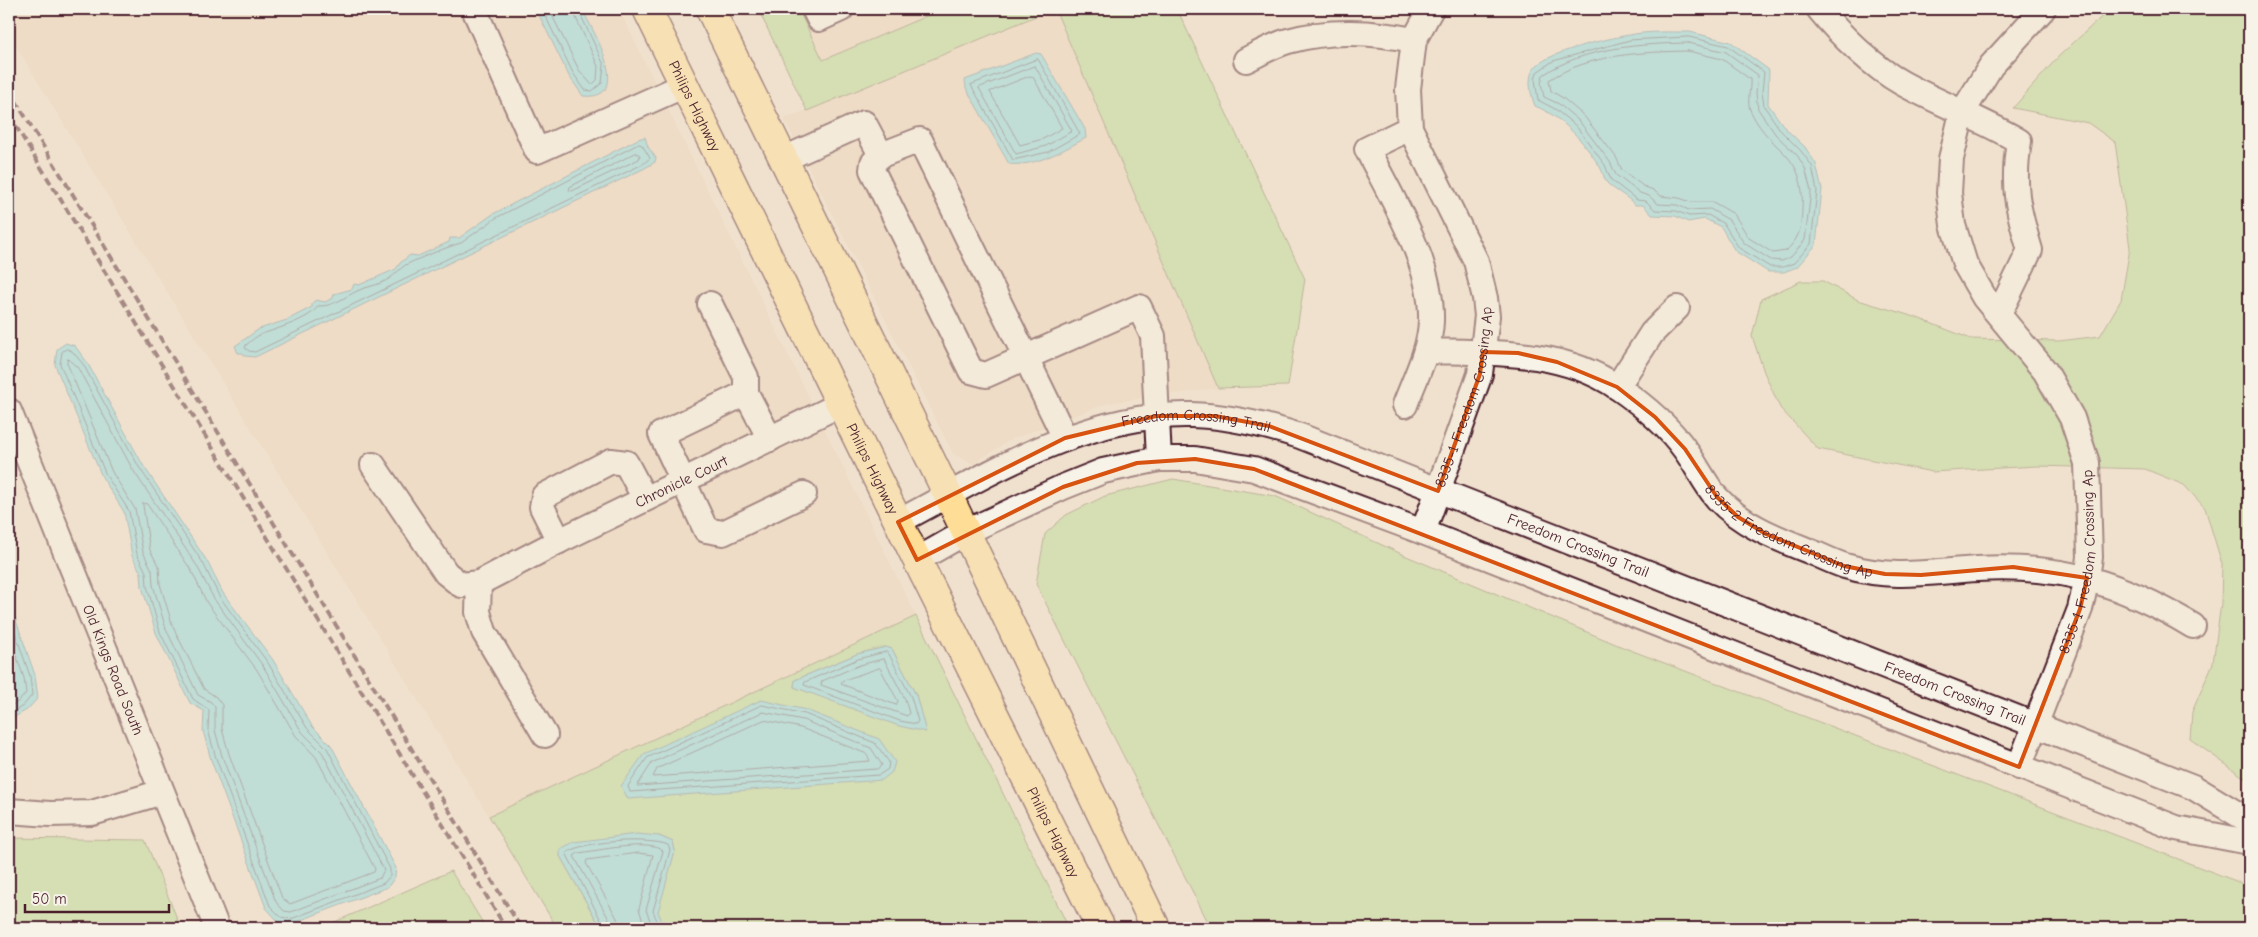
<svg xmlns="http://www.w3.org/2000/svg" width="2258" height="937" viewBox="0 0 2258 937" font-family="'Comic Neue',sans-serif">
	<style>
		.built { fill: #ebd4bc; fill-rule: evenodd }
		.green { fill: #b6d994; stroke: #807c60; fill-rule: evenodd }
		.water { fill: #86d7e1; stroke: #6e8d98 }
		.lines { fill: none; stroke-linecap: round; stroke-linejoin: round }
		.shore { stroke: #626974; stroke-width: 1 }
		.minor-casing { stroke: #4a1f2b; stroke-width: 28 }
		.major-casing { stroke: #4a1f2b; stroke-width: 31 }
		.minor { stroke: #f7f3e8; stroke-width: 24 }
		.major { stroke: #fedd96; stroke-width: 28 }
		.rail { stroke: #4a1f2b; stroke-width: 4; stroke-dasharray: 8 4; stroke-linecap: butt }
		.marked { fill: none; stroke: #d8530f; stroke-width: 4; stroke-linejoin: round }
		.labels { text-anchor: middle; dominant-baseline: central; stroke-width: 5; stroke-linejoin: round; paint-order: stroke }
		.street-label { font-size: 15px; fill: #4a1f2b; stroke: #f7f3e8 }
	</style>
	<rect width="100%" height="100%" fill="#f0e1ce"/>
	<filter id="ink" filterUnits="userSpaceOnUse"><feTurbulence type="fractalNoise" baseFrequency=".02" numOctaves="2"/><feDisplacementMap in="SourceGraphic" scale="10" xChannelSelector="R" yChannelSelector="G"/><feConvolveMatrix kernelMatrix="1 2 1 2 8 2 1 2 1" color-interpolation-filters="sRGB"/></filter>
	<g filter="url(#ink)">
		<!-- built -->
		<path class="built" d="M9,9H619L916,616L489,816L9,35Z
			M798,9H943L823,60Z
			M1055,9L1218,388L1108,403L1012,439L973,464L953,454L784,119ZM1036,53L1041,54L1009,164L966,88L965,80Z"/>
		<!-- green -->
		<path class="green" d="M758,9H798L823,60L943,9H1053L807,111Z
			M1055,9H1177L1305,279L1288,386L1218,388Z
			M2110,9H2249V781L2190,739L2192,712L2213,663L2221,603L2222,564L2205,508L2184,485L2145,469L2037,466L1932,472L1818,449L1780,408L1764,372L1752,336L1761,299L1801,281H1823L1858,300L1915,317L1971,339L2059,341L2100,336L2121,300L2130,248L2115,142L2088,123L2013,108L2058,57Z
			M1173,479L1275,496L1404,555L1625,648L2249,886V928H1211L1036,584L1045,534L1066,515L1105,496Z
			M916,616L1069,928H665L657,912L675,851L673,842L659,836L560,856L601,928H557L489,816ZM885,647L892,649L916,695L925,731L794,687L795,680L857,654Z
			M9,838L145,840L181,928H9Z
			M451,871L486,928H321Z"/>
		<!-- water -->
		<path class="water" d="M536,9H582C592,29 636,101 583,96L569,76Z
			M1690,32L1731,42L1769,70L1768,104L1785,128L1805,147L1816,164L1822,190L1816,245L1797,267L1784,272H1768L1735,251L1721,227L1705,219L1688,222L1675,216L1652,215L1643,205H1635C1627,196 1617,192 1608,184C1604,180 1603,172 1600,167C1583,141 1564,118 1535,106C1531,96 1527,79 1533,70C1542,53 1609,38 1629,35C1648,31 1670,32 1690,32Z
			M1036,53L1041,54L1085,129L1086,138C1063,150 1036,167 1009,164L966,88L965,80Z
			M645,137L648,147L656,158L655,162L645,168L255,357L245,356L243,353H238L235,346L259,329L287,320L312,307V303L316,300L325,302L333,298L334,294L352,289L354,284L359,285L396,269L400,263L410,255L418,256L449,242L450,238H459L493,214L638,139Z
			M66,343L75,346L87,362L143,465L207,561L223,593L273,660L312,726L331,745L396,868L395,877L388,887L291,924L279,922L266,908L211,760L203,731L204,711L190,703L156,633L142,587L141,573L132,556L124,512L102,477L55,365L57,349Z
			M9,600L35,675L38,698L27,710L9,720Z
			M886,647L892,649L916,695L926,732L899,726L794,687L795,680L857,654Z
			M761,700L806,710L879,739L895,762L892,772L882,780L628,799L621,786L644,754Z
			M637,834L659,836L673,842L675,851L658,912L665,928H601L560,856V849L574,842Z"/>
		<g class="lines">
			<!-- shore -->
			<path class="shore" d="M542,9L573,73L585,90L592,91L602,83L604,65L578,9
				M549,9L579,70L592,85L597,80L598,66L572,9
				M1689,37L1728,46L1764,72L1762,92L1764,106L1781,131L1801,151L1812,166L1817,191L1811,244L1794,263L1783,267H1770L1739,248L1724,224L1708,215L1689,216L1676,211L1655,210L1646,201L1637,200L1611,180L1605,165L1576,126L1555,109L1538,100L1535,79L1537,72L1553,61L1630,40Z
				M1689,43L1726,52L1758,75L1756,93L1758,109L1776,135L1797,155L1805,168L1811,191L1805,240L1791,257L1782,261L1771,260L1744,243L1729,220L1710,209L1689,210L1677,205L1658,204L1649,196L1640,193L1616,175L1610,162L1579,121L1559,104L1544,97L1541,83L1543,75C1584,47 1641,44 1689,43Z
				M1688,51L1722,59L1750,79C1751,90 1746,101 1751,112C1773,156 1806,151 1802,210C1801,229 1800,237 1786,251L1773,253L1749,238L1734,214L1713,202H1691L1679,198L1661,196L1653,190L1643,186L1622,170L1616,157L1584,116L1563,98L1551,91L1549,80C1589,54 1643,52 1688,51Z
				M1038,59L1080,134L1048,152L1013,160L971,85Z
				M1035,66L1072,131L1046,146L1016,154L979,88Z
				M1030,76L1033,77L1062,128L1043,139L1020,145L990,92Z
				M639,144L642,145L650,158L643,164L255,352L249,351L245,348L246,345C251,341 256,336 262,334C276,329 311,319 318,306C332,307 345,297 357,291C365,287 375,286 383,282C394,277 396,272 404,266C409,262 455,244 461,243L496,218Z
				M636,153L640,155L639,159L572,191L569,190L570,187Z
				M67,349L72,351L83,364L139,467L203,563L219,596L268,663L307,728L327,748L390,869V876L384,883L291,919L281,917L270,906L216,758L208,730L209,710L193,699L160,632L147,586L146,572L137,554L129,511L106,475L60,364L62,352Z
				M68,359L78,368L133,470L197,566L214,599L263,666L302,732L322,752L384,870L380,878L291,912L284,911L276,902L222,756L215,730V707L211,702L198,695L166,629L153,585L152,570L143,552L135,509L112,472L67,363Z
				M143,503L147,504L191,570L207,603L257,670L296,736L316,757L375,869L374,872L290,904L282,898L229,754L222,729V705L216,697L204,689L173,627L160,584L159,567L150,550Z
				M9,615L30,676L32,695L23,706L9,714
				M9,635L24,678L26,693L19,701L9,707
				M886,652L889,654L911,697L918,721L916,724L900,721L804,685L805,682L858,659Z
				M884,659L905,699L909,713L907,716L821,685L822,681L860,665Z
				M880,668L898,701L896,705L841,684L842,681Z
				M762,705L805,714L875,743L889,762L888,769L879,775L630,792L628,786L647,758Z
				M763,712L803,720L871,748L882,765L877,769L637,786L652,763Z
				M764,720L801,728L867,754L870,761L653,777L657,769Z
				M605,928L566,853C581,841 649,837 668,845L670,850L653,911L660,928
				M612,928L610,921L574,856L578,853C597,851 649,839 663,851L646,910L653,928
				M619,928L617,918L586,863L587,860L638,853L653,855L639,909L645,928"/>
			<!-- minor casing -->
			<g class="minor-casing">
				<g id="minor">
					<path d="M474,9L537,151L685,85"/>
					<path d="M814,9L819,19L841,9"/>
					<path d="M1819,9C1840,35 1873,67 1902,83C1940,104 1982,119 2019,141C2012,186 2017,207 2030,250L1999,314"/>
					<path d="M1246,60C1260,53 1274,45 1288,41C1330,29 1372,32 1414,40"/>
					<path d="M881,155L873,163L872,170L971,371L986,375L1139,307L1153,336L1159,459"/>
					<path d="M784,159L864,123L881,155L920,140L1065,438"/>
					<path d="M710,304L746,377V393L770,439"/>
					<path id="s1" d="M1426,351C1490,353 1561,349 1617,387C1642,404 1669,427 1686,451C1697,466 1705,484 1717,498C1742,525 1776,538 1809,551C1821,556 1833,562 1845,566C1893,580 1929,572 1977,569C2060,564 2122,583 2193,626"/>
					<path d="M1617,387L1652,333L1677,308"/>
					<path d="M746,393L661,434L706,530L723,533L804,494"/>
					<path d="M1405,405C1415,378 1430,350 1431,321C1433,263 1392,199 1367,149L1410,128"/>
					<path id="s2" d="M9,411L217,928"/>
					<path id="s3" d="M373,465L446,573L461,585L479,583L559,541L841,404"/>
					<path id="s4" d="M898,522C989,474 1086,412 1192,415C1229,416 1265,425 1300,436L2193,787L2249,821"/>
					<path id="s5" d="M1423,532L1480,374L1487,316L1485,298L1476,261L1410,128L1408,89L1414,40L1431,9"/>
					<path d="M559,541L542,507L544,496L611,461L626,463L645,499"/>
					<path d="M917,560L966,532L1063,487L1103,471L1159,459H1195L1254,469L1423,532L2176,828L2249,842"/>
					<path d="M479,583L478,612L484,632L545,735"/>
					<path id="s6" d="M2019,767L2080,609L2087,578L2090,557L2087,463L2072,418L2045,371L1984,297L1965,264L1953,225L1949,193L1951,159L1962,113L1991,66L2043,9"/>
					<path d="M9,811L50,814L92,813L162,792"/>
				</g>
			</g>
			<!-- major casing -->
			<g class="major-casing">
				<g id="major">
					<path id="s7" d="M647,9L917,560L1101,928"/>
					<path d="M710,9L948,495L1156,928"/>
				</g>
			</g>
			<!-- minor -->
			<use href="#minor" class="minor"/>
			<!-- major -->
			<use href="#major" class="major"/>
			<!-- rail -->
			<path class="rail" d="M9,90L521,928
				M9,115L506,928"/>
		</g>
	</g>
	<!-- marked area -->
	<path d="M0 0H2258V937H0ZM1483,352L1518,353L1557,362L1617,387L1655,417L1685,449L1717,497L1738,517L1766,534L1844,566L1885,574L1921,575L2013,567L2087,578L2080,609L2019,767L1254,469L1195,459L1137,463L1063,487L917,560L898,522L1065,438L1156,416H1215L1269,426L1438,491L1480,374Z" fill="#f0e1ce" fill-opacity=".55" fill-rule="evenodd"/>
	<path class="marked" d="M1483,352L1518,353L1557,362L1617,387L1655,417L1685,449L1717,497L1738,517L1766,534L1844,566L1885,574L1921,575L2013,567L2087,578L2080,609L2019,767L1254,469L1195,459L1137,463L1063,487L917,560L898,522L1065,438L1156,416H1215L1269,426L1438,491L1480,374Z"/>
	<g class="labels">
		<!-- street labels -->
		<g class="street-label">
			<text stroke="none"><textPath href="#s7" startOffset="108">Philips Highway</textPath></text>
			<text stroke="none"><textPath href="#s5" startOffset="142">8335-1 Freedom Crossing Ap</textPath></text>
			<text stroke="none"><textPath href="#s4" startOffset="321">Freedom Crossing Trail</textPath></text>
			<text stroke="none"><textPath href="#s7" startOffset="512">Philips Highway</textPath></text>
			<text stroke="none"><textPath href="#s3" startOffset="394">Chronicle Court</textPath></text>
			<text stroke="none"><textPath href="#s1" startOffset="428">8335-2 Freedom Crossing Ap</textPath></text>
			<text stroke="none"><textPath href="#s4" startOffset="726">Freedom Crossing Trail</textPath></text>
			<text stroke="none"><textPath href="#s6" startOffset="216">8335-1 Freedom Crossing Ap</textPath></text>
			<text stroke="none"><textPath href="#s2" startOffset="279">Old Kings Road South</textPath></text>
			<text stroke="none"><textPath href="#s4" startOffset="1131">Freedom Crossing Trail</textPath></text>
			<text stroke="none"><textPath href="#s7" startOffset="918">Philips Highway</textPath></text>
		</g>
	</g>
	<!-- margin -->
	<rect width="2258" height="937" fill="none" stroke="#f7f3e8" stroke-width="30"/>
	<rect x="15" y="15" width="2228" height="907" fill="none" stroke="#4a1f2b" stroke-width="2" filter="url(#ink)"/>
	<!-- scale -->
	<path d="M25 904v8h144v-8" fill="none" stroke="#4a1f2b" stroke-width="2.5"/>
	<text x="32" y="904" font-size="15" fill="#4a1f2b" stroke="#f7f3e8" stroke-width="4" paint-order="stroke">50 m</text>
</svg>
